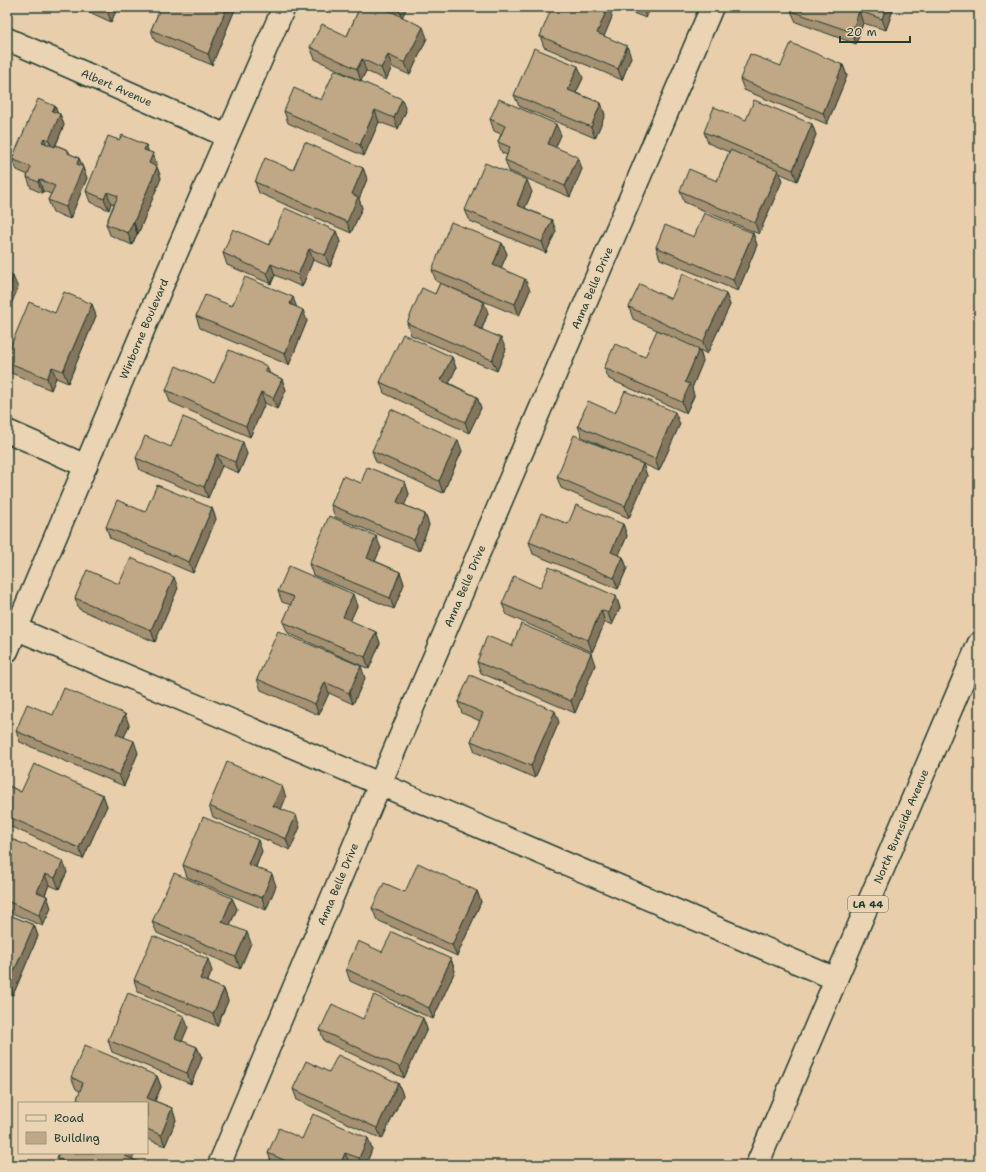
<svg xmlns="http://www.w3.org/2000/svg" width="986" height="1172" viewBox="0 0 986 1172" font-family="'Shantell Sans',sans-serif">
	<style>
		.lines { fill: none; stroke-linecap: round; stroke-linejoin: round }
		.minor-casing { stroke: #1f3d34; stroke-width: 25 }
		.major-casing { stroke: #1f3d34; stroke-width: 25 }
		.minor { stroke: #ead4b3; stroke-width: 22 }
		.major { stroke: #ead4b3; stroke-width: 22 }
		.wall { fill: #a59072; stroke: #1f3d34 }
		.shaded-wall { fill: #86755d; stroke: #1f3d34 }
		.building { fill: #c0a785; stroke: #1f3d34 }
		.labels { text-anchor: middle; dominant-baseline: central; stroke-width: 3.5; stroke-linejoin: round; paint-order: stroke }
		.shield { fill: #ead4b3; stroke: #5c6a5a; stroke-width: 1 }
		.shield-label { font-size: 10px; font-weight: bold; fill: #1f3d34 }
		.street-label { font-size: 11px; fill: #1f3d34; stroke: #ead4b3 }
	</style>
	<rect width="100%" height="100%" fill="#e9ceab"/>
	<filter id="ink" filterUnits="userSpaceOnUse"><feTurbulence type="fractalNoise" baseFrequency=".025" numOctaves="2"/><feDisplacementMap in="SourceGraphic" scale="8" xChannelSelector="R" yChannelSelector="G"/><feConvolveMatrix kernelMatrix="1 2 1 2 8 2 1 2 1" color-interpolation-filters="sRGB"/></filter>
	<g filter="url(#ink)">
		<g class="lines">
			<!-- minor casing -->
			<g class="minor-casing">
				<g id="minor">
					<path id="s1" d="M7,39L227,136"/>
					<path d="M7,431L86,466"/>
					<path d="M17,629L836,979"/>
					<path id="s2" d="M7,651L161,288L284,7"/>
					<path id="s3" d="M219,1165L380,784L712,7"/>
				</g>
			</g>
			<!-- major casing -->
			<g class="major-casing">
				<g id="major">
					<path id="s4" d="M757,1165L979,643"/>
				</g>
			</g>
			<!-- minor -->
			<use href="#minor" class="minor"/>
			<!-- major -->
			<use href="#major" class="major"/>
		</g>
		<!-- wall -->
		<path class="wall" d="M84,7H118L111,22L85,10Z
			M161,7H236L212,65L155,41L151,30Z
			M360,7H407L402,17L427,38L410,75L392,67L386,80L366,71L361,81L315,59L310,47L347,36Z
			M617,7H651L646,18Z
			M894,7L886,30L863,23L856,44L796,22L791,11Z
			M612,17L604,36L631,57L622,80L544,47L540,36Z
			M843,65L847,76L827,124L744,90L740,79L781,66Z
			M583,78L576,93L601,103L605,115L595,138L519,106L514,95Z
			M321,100L406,111L398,129L379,122L364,156L288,123L284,111Z
			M55,106L57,113L60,114L64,125L56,145L68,150L70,154L79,158L87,178L70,219L53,212L48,200L51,194L43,191L42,193L31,188L27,177L28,175L17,170L12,159Z
			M490,119L561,135L555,148L582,169L570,197L509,171L505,160L507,155L502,153L498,142L501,134L494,131Z
			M746,120L812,124L816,135L797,181L779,173L782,181L759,234L684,202L680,191L717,181L729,152L708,143L704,132Z
			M119,140L146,145L148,151L157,165L156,167H157L161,178L138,234H137L132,245L110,235L106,224L114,204L111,203L109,210L90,202L86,191Z
			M363,168L367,179L359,199L362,208L351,233L259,193L255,182L293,170Z
			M532,192L525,208L552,220L556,231L546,253L470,221L465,210Z
			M336,231L340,242L330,267L313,260L302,287L275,275L271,284L227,265L223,253L269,245Z
			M753,233L757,245L738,291L660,259L656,247L694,237Z
			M502,243L507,254L501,268L530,290L519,316L447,286L488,313L482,329L506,349L497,371L411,335L407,323L435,294L440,283L436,281L432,270Z
			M726,294L730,305L707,354L700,350L703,361L692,388L694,396L686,413L609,379L604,368L645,357L670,336L633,319L629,307L671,299Z
			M92,304L96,316L68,383L56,378L51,390L9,372L7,367V355L55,313Z
			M232,306L296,307L307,321L289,365L200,328L196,316Z
			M452,357L456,368L449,383L477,397L481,408L469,433L384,393L380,382Z
			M269,373L282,379L286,390L277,409L265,403L250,437L170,402L166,390L214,383Z
			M615,413L680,424L659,471L582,437L578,426Z
			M171,447L247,454L239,473L222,466L208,498L140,470L136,458Z
			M372,451H462L443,493L376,462Z
			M643,464L647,476L629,518L561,488L557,477Z
			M405,482L409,494L404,505L425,514L429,525L419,551L335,517L331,505L361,483Z
			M212,508L216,519L193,573L110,538L106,527L145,512Z
			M568,524H623L627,536L619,555L623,557L627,568L618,589L533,554L529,542Z
			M381,548L375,561L400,572L404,584L394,609L313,575L309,564Z
			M119,584L178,588L155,642L79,609L75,598Z
			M540,588L616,596L620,608L612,625L605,622L592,652L507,615L502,604Z
			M278,591L357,606L350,621L376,632L380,643L369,669L288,633L283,622L291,605L282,602Z
			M512,646L595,665L575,713L481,673L477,662Z
			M365,678L353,704L329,693L319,715L261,690L257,679Z
			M458,702L559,722L535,778L475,752L471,741L480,721L462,713Z
			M125,714L129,725L124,737L138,753L124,786L20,742L16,731L53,715Z
			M7,785L21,792L103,795L107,806L83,859L7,825Z
			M286,797L281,809L300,827L290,850L213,817L209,806Z
			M7,837L67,872L59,889L49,885L45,895L47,896L51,908L43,926L7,911Z
			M262,851L256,867L276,886L266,910L187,877L183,865Z
			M477,891L481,902L457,956L377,920L372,908L405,892Z
			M232,898L237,909L230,925L251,943L240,969L157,933L152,922Z
			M7,914L34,925L38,936L13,995L7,992Z
			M451,959L455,971L433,1019L350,981L346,969Z
			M212,971L207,982L224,989L228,1001L217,1026L138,992L134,980Z
			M423,1018L427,1029L404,1078L324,1041L320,1030L363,1019Z
			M188,1027L182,1041L197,1047L202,1058L191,1084L112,1052L108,1040Z
			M329,1072L398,1083L403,1095L382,1139L297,1100L293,1089Z
			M157,1076L161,1087L155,1101L172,1108L176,1120L165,1146L147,1139V1103H78L77,1099L80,1091L76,1089L71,1077Z
			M302,1139L372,1149L366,1165H352L350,1164L349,1165H273L272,1164L268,1153Z
			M59,1153H135L132,1159L146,1165H60L57,1158Z"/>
		<!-- shaded-wall -->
		<path class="shaded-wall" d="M109,7H118L111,22L107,10Z
			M227,7H236L212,65L208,54Z
			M398,7H407L402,18Z
			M608,7H609L612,17L601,44L597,33Z
			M642,7H651L646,18Z
			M886,7H894L886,30L882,19Z
			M859,11L863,23L856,44L852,32Z
			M423,27L427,38L410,75L405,63Z
			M627,46L631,57L622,80L618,69Z
			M388,55L392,67L386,80L381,68Z
			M362,59L366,71L361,81L357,69Z
			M843,65L847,76L827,124L823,113Z
			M578,66L583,78L572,101L568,90Z
			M402,99L406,111L398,129L394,118Z
			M601,103L605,115L595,138L591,127Z
			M55,106L59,117L60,114L64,125L53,151L49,140L52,111Z
			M375,110L379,122L364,156L360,145Z
			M556,124L561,135L552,156L548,144Z
			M812,124L816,135L797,181L793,170Z
			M44,138L48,149L42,142Z
			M146,145L150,156L144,150Z
			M153,153L157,165L153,175L149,163Z
			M578,157L582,169L570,197L565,186Z
			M79,158L87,178L70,219L66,207L77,164Z
			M157,167L161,178L138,234L134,222Z
			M363,168L367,179L359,199L362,208L351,233L347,222L352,194Z
			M778,170L782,181L759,234L755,223Z
			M39,179L43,191L42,193L38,182Z
			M527,180L532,192L521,217L517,205Z
			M107,192L111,203L109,210L104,199Z
			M552,220L556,231L546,253L542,242Z
			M133,222L137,234L132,245L128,233Z
			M336,231L340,242L330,267L325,255Z
			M753,233L757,245L738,291L733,280Z
			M502,243L507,254L497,277L493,265Z
			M309,249L313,260L302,287L298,275Z
			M271,264L275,275L271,284L267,273Z
			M13,276L18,288L7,314V292Z
			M525,279L530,290L519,316L515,304Z
			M726,294L730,305L707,354L703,342Z
			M293,297L297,308L290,304Z
			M484,302L488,313L478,338L474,326Z
			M92,304L96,316L68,383L63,371Z
			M303,310L307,321L289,365L285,354Z
			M501,338L506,349L497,371L492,360Z
			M699,349L703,361L692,388L694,396L686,413L682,402L685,382Z
			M452,357L456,368L446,391L441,380Z
			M267,366L271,377L264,371Z
			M52,367L56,378L51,390L47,378Z
			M282,379L286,390L277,409L273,398Z
			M261,392L265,403L250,437L246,426Z
			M477,397L481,408L469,433L465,422Z
			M675,412L680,424L659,471L655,459Z
			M458,440L462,451L443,493L439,481Z
			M243,442L247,454L239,473L235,462Z
			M217,454L222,466L208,498L204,487Z
			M643,464L647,476L629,518L625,506Z
			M405,482L409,494L401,514L397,502Z
			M212,508L216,519L193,573L189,562Z
			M425,514L429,525L419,551L414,540Z
			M623,524L627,536L615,563L611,552Z
			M376,536L381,548L371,570L367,558Z
			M623,557L627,568L618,589L614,578Z
			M400,572L404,584L394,609L390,598Z
			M174,577L178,588L155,642L151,630Z
			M353,594L357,606L347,629L343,617Z
			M616,596L620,608L612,625L608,613Z
			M601,610L605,622L592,652L588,640Z
			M376,632L380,643L369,669L365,657Z
			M591,653L595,665L575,713L571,701Z
			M361,666L365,678L353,704L349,693Z
			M325,682L329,693L319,715L315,704Z
			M555,711L559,722L535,778L531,766Z
			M125,714L129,725L121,745L116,734Z
			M134,741L138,753L124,786L119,775Z
			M282,786L286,797L278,817L273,806Z
			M103,795L107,806L83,859L79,848Z
			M296,815L300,827L290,850L286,839Z
			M258,840L262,851L252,876L248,864Z
			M63,861L67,872L59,889L55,878Z
			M45,874L49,885L41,903L37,892Z
			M272,874L276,886L266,910L262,898Z
			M477,891L481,902L457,956L452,945Z
			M47,896L51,908L43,926L39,915Z
			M232,898L237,909L226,933L222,922Z
			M34,925L38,936L13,995L9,983Z
			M247,932L251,943L240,969L236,957Z
			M208,959L212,971L204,990L200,979Z
			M451,959L455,971L433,1019L429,1008Z
			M224,989L228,1001L217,1026L213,1014Z
			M184,1016L188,1027L179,1049L175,1038Z
			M423,1018L427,1029L404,1078L400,1067Z
			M197,1047L202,1058L191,1084L187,1073Z
			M157,1076L161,1087L151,1109L147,1098Z
			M398,1083L403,1095L382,1139L377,1128Z
			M172,1108L176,1120L165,1146L161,1135Z
			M368,1138L372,1149L366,1165H362L359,1158Z
			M126,1153H135L130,1165L125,1156Z
			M345,1153L350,1164L349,1165H340Z"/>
		<!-- building -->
		<path class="building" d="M100,7H109L107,10Z
			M161,7H227L208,54L151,30Z
			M360,7H382L423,27L405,63L388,55L381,68L362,59L357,69L310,47L322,24L347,36Z
			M552,7H608L597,33L627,46L618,69L540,36Z
			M793,7H886L882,19L859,11L852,32L791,11Z
			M791,43L843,65L823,113L740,79L750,54L781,66Z
			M534,48L578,66L568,90L601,103L591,127L514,95Z
			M335,70L402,99L394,118L375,110L360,145L284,111L294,88L321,100Z
			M38,99L55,106L52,111L60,114L49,140L44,138L42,142L55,147V145L68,150V153L79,158L77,164L83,167L66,207L48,200L55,186L39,179L38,182L27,177L31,167L12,159Z
			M499,99L556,124L548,144L578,157L565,186L505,160L510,147L498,142L505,126L490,119Z
			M754,100L812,124L793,170L704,132L714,107L746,120Z
			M122,135L146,145L144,150L153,153L149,163L157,167L134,222H133L128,233L106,224L118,196L107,192L104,199L86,191L108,136L119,140Z
			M305,142L363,168L352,194L358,197L347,222L255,182L265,158L293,170Z
			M730,150L778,170L755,223L680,191L689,169L717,181Z
			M485,163L527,180L517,205L552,220L542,242L465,210Z
			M285,208L336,231L325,255L309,249L298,275L271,264L267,273L223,253L233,229L269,245Z
			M704,213L753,233L733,280L656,247L665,225L694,237Z
			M451,222L502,243L493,265L525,279L515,304L432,270Z
			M683,273L726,294L703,342L629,307L640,284L671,299Z
			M7,274L13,276L7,292Z
			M245,277L293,297L290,304L303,310L285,354L196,316L205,295L232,306Z
			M440,283L484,302L474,326L501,338L492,360L407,323L422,288L435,294Z
			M64,292L92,304L63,371L52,367L47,378L7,362V355L29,302L55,313Z
			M657,330L699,349L685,382L690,384L682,402L604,368L615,344L645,357Z
			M403,334L452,357L441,380L477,397L465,422L380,382Z
			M229,350L267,366L264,371L282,379L273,398L261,392L246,426L166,390L176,366L214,383Z
			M625,391L675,412L655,459L578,426L588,401L615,413Z
			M391,409L458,440L439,481L372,451Z
			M183,417L243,442L235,462L217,454L204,487L136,458L145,436L171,447Z
			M574,435L643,464L625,506L557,477Z
			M367,467L405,482L397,502L425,514L414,540L331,505L343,476L361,483Z
			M157,485L212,508L189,562L106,527L117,500L145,512Z
			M576,505L623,524L611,552L623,557L614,578L529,542L541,513L568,524Z
			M329,516L376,536L367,558L400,572L390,598L309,564Z
			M131,558L174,577L151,630L75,598L87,570L119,584Z
			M289,566L353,594L343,617L376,632L365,657L283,622L294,597L278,591Z
			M549,567L616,596L608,613L601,610L588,640L502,604L514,576L540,588Z
			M521,624L591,653L571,701L477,662L487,636L512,646Z
			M278,631L361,666L349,693L325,682L315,704L257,679Z
			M470,675L555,711L531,766L471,741L483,713L458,702Z
			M64,688L125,714L116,734L134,741L119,775L16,731L27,704L53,715Z
			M227,762L282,786L273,806L296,815L286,839L209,806Z
			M34,764L103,795L79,848L7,816V785L21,792Z
			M203,817L258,840L248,864L272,874L262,898L183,865Z
			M7,837L63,861L55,878L45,874L37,892L47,896L39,915L7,901Z
			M418,863L477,891L452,945L372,908L384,883L405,892Z
			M174,873L232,898L222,922L247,932L236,957L152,922Z
			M7,914L34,925L9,983H7Z
			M392,932L451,959L429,1008L346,969L358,941L382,952Z
			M153,936L208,959L200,979L224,989L213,1014L134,980Z
			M128,993L184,1016L175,1038L197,1047L187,1073L108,1040Z
			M374,995L423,1018L400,1067L320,1030L332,1004L363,1019Z
			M85,1045L157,1076L147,1098L172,1108L161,1135L147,1129V1103H85L77,1099L83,1083L71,1077Z
			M338,1055L398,1083L377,1128L293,1089L306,1061L329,1072Z
			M313,1114L368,1138L359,1158L345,1153L340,1165H295L268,1153L279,1128L302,1139Z
			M59,1153H126L125,1156L146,1165H74L57,1158Z"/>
	</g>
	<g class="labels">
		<!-- shield labels -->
		<rect class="shield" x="848" y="896" width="40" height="16" rx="3"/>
		<g class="shield-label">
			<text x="868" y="904">LA 44</text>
		</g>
		<!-- street labels -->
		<g class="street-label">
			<text stroke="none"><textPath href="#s1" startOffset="120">Albert Avenue</textPath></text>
			<text stroke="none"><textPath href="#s3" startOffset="953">Anna Belle Drive</textPath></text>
			<text stroke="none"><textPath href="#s2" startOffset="350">Winborne Boulevard</textPath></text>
			<text stroke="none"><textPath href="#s3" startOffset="629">Anna Belle Drive</textPath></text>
			<text stroke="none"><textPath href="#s4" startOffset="368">North Burnside Avenue</textPath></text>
			<text stroke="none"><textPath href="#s3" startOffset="305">Anna Belle Drive</textPath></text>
		</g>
	</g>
	<!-- margin -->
	<rect width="986" height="1172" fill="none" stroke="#ead4b3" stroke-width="24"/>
	<rect x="12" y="12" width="962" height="1148" fill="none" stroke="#1f3d34" stroke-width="1.5" filter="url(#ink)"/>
	<!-- legend -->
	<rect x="18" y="1102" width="130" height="52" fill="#ead4b3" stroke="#999880"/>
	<rect x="26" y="1115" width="20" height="6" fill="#ead4b3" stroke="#999880"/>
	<text x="54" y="1122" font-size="12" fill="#1f3d34">Road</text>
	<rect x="26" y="1132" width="20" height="12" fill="#c0a785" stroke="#999880"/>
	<text x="54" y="1142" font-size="12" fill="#1f3d34">Building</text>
	<!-- scale -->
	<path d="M840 36v6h70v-6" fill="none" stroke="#1f3d34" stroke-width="2"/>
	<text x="846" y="36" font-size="12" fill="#1f3d34" stroke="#ead4b3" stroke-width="3" paint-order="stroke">20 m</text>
</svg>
